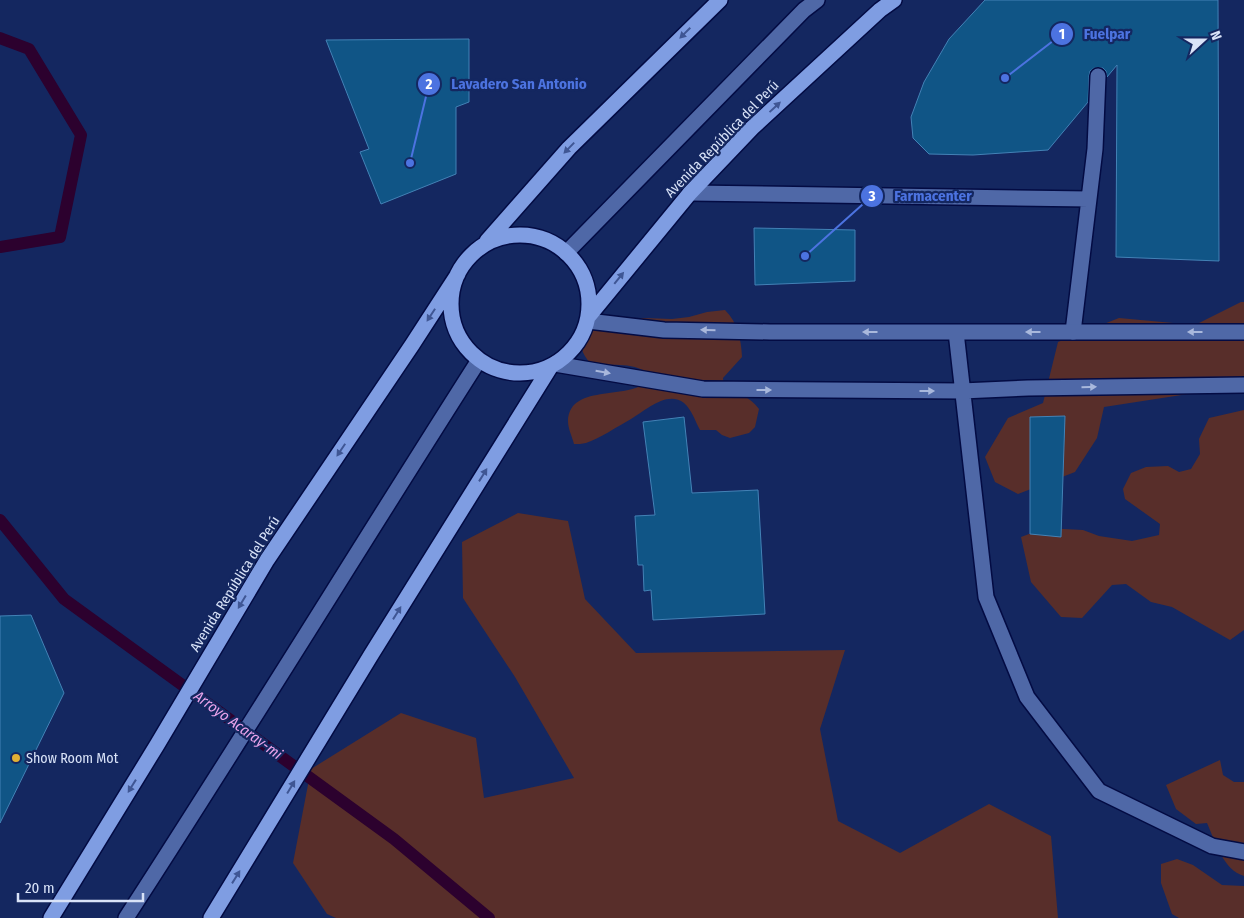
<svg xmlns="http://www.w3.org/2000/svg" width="1244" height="918" viewBox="0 0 1244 918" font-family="'Fira Sans Condensed',sans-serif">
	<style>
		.green { fill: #582e2a }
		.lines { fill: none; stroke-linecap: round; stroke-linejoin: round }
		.stream { stroke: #2c012e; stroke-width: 12 }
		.building { fill: #105586; stroke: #4382b6 }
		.lane-casing { stroke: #030b43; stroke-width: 18 }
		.street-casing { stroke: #030b43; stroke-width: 18 }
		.secondary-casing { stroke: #030b43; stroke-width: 18 }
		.highway-casing { stroke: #030b43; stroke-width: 18 }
		.lane { stroke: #4f68a7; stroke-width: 15 }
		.street { stroke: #4f68a7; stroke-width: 15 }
		.secondary { stroke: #4f68a7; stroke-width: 15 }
		.highway { stroke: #7f9de2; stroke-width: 15 }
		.oneway { fill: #3f5694 }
		.oneway2 { fill: #a9b8dc }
		.poi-dot { fill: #e0b034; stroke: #142760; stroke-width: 2 }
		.labels { text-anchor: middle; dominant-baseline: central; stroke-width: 4.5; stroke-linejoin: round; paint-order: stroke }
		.street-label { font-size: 14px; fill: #d9e3f8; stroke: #142760 }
		.poi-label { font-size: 14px; fill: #d9e3f8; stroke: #142760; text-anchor: start }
		.water-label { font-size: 15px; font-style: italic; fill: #eaa4eb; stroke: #142760 }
		.leader { fill: none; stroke: #4c73e0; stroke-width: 2 }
		.callout-dot { fill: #4c73e0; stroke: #142760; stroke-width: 2 }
		.mark-label { font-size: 15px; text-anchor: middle; font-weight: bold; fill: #fff }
		.callout-label { font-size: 15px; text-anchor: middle; font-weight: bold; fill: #4c73e0; stroke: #142760; stroke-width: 4.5; stroke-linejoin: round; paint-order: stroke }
	</style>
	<rect width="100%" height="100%" fill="#142760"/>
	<!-- green -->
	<path class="green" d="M1241,302H1244V391L1201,392L1104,407L1097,438L1075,472L1018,494L995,482L985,457L1008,418L1043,403L1058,342L1119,318L1195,325Z
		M725,310C738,323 741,339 742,357L723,378L724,387C738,393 750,397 759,409L755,427L749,433L730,438L722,435L716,430H700C695,421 692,410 684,403C667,390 645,411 631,419C618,426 599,439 586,443C582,444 578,444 574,444C572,436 568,429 568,421C570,381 633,403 653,377C634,360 614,367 591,364C577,348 580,341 594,326L643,318L672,319L689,317L707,312Z
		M1244,410V630L1230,640L1172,607L1151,602L1126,584L1112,585L1082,618L1061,617L1031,582L1021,537L1045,528L1083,530L1099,536L1132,541L1159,535L1160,524L1125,499L1123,489L1131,473L1146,467L1168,466L1179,472L1191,469L1200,454L1199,439L1209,418Z
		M518,513L568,521L585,599L636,653L845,650L820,729L838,821L900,853L989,804L1051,836L1058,918H336L327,914L293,863L311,769L401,713L476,738L484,798L574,778L515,677L463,598L462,542Z
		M1220,760L1223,775L1234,782H1244V876C1223,870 1215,841 1207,823L1196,824L1176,809L1166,785Z
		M1177,859L1193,865L1222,885L1244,886V918H1179L1172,914L1161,883V864Z"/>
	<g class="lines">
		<!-- stream -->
		<path class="stream" d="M0,38L29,49L81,135L60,237L0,247
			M0,520L64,599L394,839L489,918"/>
	</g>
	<!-- building -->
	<path class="building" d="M985,0H1218L1219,261L1116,257L1117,65L1107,77L1106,71L1103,68H1094L1090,71L1089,76L1088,102L1048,150L973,155L929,154L913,138L911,117L924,82L949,39Z
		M469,39V102L456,107V174L381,204L360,152L369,149L326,40Z
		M754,228L855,230V281L755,285Z
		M1065,416L1061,537L1030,534V417Z
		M684,417L692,493L758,490L765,614L653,620L651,590L644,591L643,565H638L635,516L655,515L643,422Z
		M31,615L64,693L0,823V616Z"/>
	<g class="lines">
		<!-- lane casing -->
		<g class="lane-casing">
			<path id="lane" d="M690,193L1089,199
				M1073,332L1095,149L1098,76"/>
		</g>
		<!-- street casing -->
		<g class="street-casing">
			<path id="street" d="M588,321L664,330L770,332H1244
				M956,332L986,597L1027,697L1099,791L1212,846L1244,852
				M555,364L703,389L962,391L1028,388L1244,385"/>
		</g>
		<!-- secondary casing -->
		<g class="secondary-casing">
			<path id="secondary" d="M566,253L804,10L817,0
				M126,918C246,733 361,545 479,360"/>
		</g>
		<!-- highway casing -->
		<g class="highway-casing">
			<path id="highway" d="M451 304a69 69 0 1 1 138 0a69 69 0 1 1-138 0Z
				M487,241L569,148L720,0
				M589,316L690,193L752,128L880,10L894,0
				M51,918L157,745L267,560L412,345L458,274
				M211,918L371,655L551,366"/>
		</g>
		<!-- lane -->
		<use href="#lane" class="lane"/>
		<!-- street -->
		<use href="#street" class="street"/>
		<!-- secondary -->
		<use href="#secondary" class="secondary"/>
		<!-- highway -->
		<use href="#highway" class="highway"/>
	</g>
	<!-- one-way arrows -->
	<defs><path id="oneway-solid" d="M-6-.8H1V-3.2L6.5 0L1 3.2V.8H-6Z" transform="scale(1.25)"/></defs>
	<g class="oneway">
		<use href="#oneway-solid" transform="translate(685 33) rotate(135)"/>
		<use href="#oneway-solid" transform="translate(775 107) rotate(-43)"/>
		<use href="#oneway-solid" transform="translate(569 148) rotate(134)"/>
		<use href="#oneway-solid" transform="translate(619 278) rotate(-51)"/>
		<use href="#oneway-solid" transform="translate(431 315) rotate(123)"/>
		<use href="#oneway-solid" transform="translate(341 450) rotate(124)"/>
		<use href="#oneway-solid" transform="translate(483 475) rotate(-58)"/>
		<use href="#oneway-solid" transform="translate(242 602) rotate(121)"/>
		<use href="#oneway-solid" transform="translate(397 613) rotate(-58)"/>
		<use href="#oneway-solid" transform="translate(132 786) rotate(122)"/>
		<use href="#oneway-solid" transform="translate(291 787) rotate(-59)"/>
		<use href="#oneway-solid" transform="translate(236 877) rotate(-58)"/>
	</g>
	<g class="oneway2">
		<use href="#oneway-solid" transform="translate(708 330) rotate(-179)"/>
		<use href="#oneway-solid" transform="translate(870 332) rotate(-180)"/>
		<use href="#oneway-solid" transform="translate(1033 332) rotate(180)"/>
		<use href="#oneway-solid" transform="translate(1195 332) rotate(180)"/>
		<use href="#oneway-solid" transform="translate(603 372) rotate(10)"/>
		<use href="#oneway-solid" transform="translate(1089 387) rotate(-1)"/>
		<use href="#oneway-solid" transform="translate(764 390)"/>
		<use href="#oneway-solid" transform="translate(927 391)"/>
	</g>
	<!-- markers -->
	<circle class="poi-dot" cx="16" cy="758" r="5"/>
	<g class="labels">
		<!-- street labels -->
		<g class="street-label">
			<text transform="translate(722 139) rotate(-46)">Avenida República del Perú</text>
			<text transform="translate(235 584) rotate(-58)">Avenida República del Perú</text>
		</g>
		<!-- poi labels -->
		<g class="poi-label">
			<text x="26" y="758">Show Room Mot</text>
		</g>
		<!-- water labels -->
		<g class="water-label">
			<text transform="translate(238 725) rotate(36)">Arroyo Acaray-mi</text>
		</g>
	</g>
	<!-- callouts -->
	<path class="leader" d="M1005 78L1062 34M410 163L429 84M805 256L872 196"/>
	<g class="callout-dot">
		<circle cx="1005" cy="78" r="5"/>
		<circle cx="410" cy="163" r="5"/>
		<circle cx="805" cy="256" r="5"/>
		<circle cx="1062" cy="34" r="12"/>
		<circle cx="429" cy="84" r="12"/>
		<circle cx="872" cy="196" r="12"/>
	</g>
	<g class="mark-label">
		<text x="1062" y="39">1</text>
		<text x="429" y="89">2</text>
		<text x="872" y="201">3</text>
	</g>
	<g class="callout-label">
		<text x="1107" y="39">Fuelpar</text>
		<text x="519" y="89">Lavadero San Antonio</text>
		<text x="933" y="201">Farmacenter</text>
	</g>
	<!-- north arrow -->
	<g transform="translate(1204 40) rotate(69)" stroke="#142760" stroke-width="4" paint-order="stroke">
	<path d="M0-4L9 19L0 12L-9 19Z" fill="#d9e3f8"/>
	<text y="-8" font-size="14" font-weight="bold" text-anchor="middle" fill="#d9e3f8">N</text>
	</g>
	<!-- scale -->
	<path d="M18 893v8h125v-8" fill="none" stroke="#d9e3f8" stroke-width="2.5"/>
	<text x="25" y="893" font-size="15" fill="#d9e3f8" stroke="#142760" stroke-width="4" paint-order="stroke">20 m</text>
</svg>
